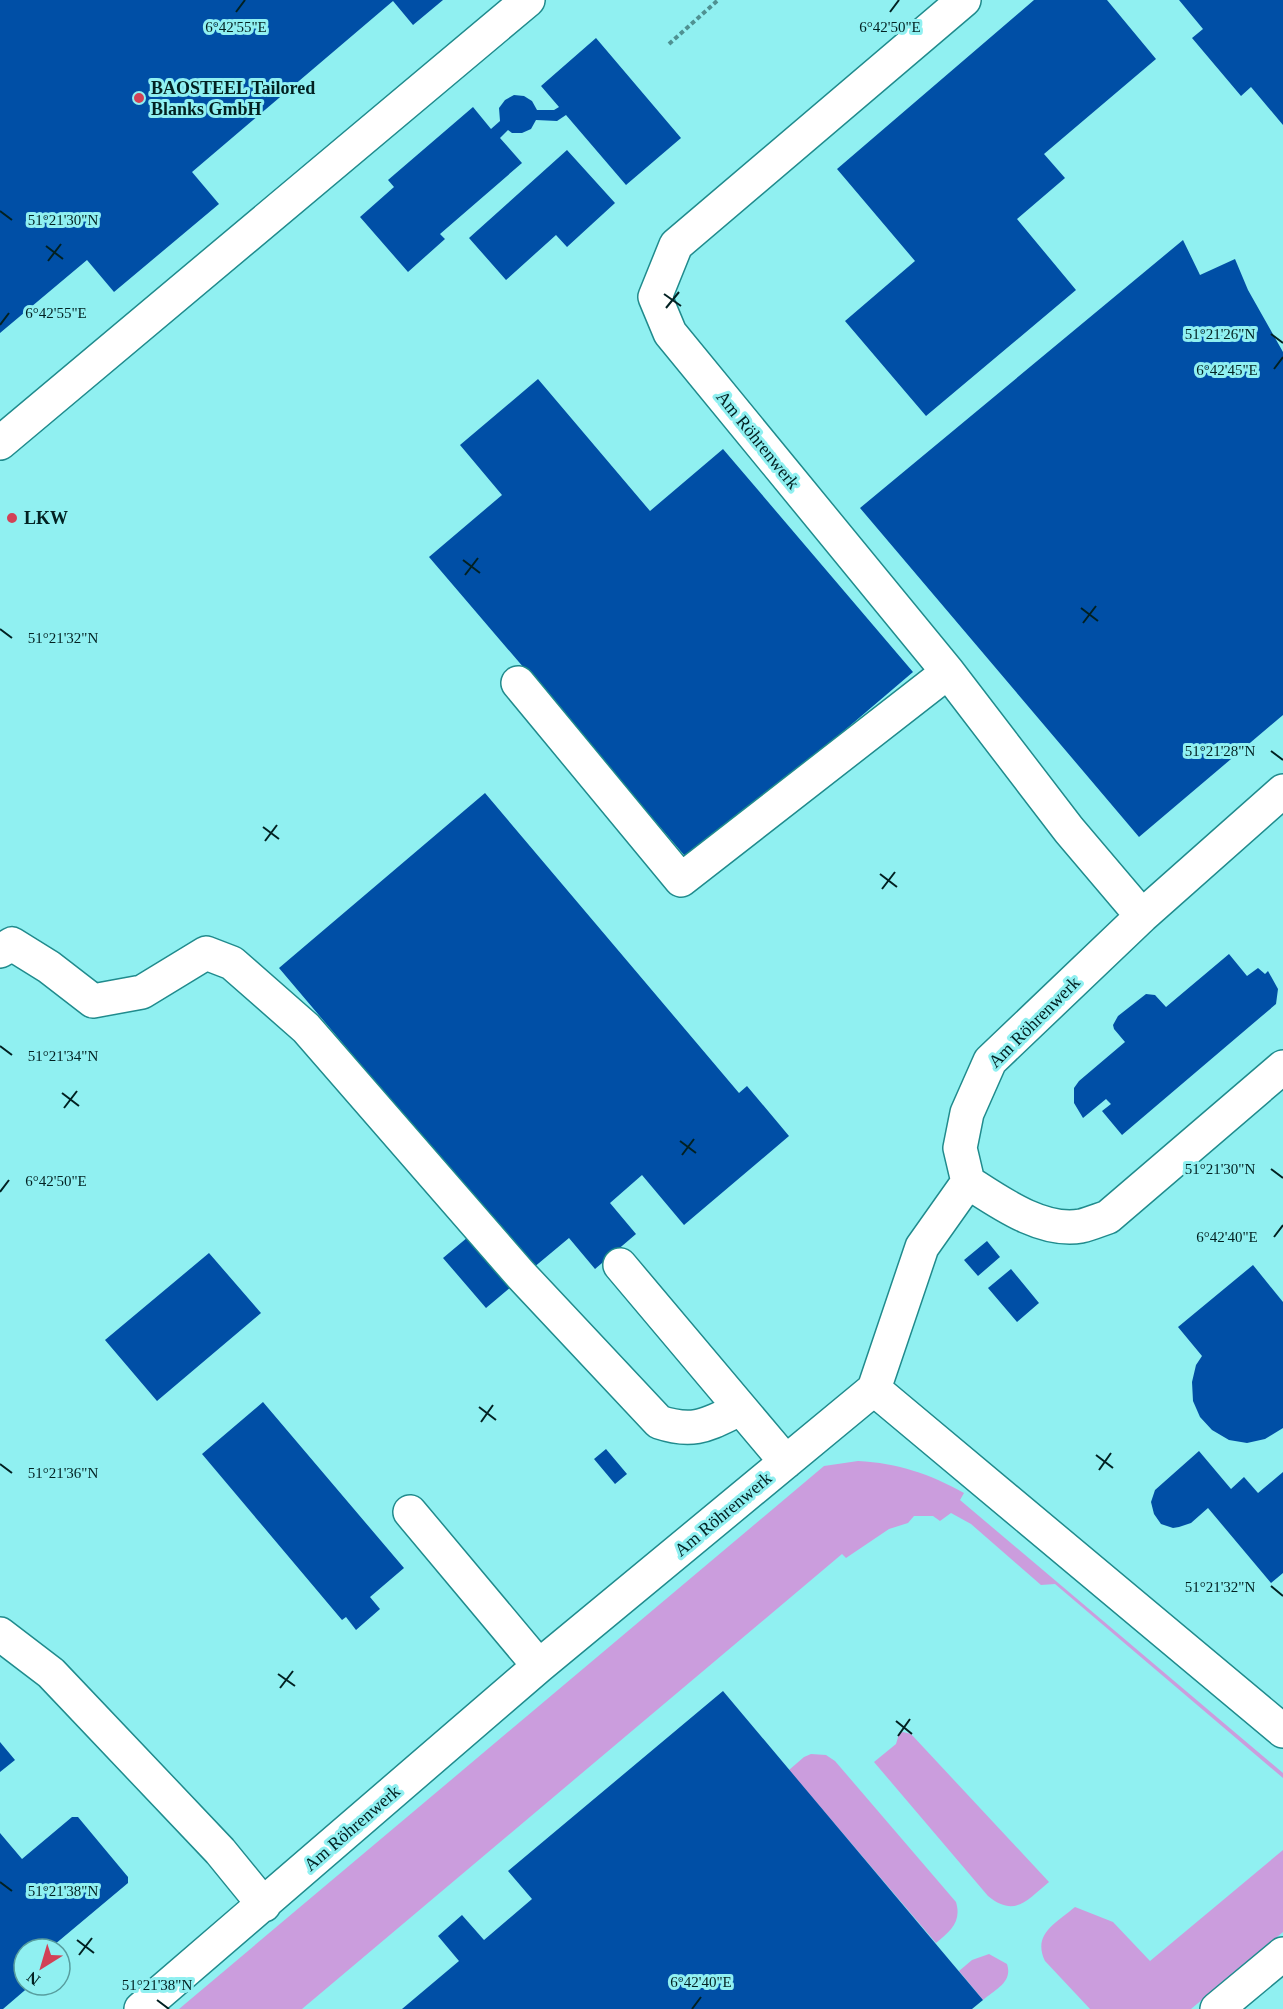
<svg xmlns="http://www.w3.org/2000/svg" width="1283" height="2009" viewBox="0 0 1283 2009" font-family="'Times New Roman',serif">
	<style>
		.green { fill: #cb9ddd }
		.building { fill: #004fa6 }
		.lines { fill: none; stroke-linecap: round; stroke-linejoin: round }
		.minor-casing { stroke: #208b8d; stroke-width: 36 }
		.path { stroke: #4f9192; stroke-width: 4; stroke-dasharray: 4.5 3; stroke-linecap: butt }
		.minor { stroke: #fff; stroke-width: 33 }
		.ticks { fill: none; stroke: #022122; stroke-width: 2 }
		.poi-dot { fill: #d24156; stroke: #90f0f1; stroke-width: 2 }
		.labels { text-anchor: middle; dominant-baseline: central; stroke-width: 6; stroke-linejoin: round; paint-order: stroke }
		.poi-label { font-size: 18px; font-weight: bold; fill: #022122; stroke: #90f0f1; text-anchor: start }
		.street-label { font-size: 18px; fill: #022122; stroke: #90f0f1 }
		.ticks-label { font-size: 15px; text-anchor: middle; fill: #022122; stroke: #90f0f1; stroke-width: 6; stroke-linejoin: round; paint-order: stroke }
	</style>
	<rect width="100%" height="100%" fill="#90f0f1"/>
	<!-- green -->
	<path class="green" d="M858,1461C898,1463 930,1474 964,1493L960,1500L1283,1773V1778L1055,1584L1041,1585L971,1524L951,1513L940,1521L933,1516H914L908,1523L889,1529L846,1558L842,1554L302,2009H179L824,1466Z
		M903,1732L911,1734L1049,1882C1027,1900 1015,1918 988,1896L874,1762L896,1744L899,1734Z
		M811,1754L826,1755L835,1761L956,1902C962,1922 950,1931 936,1943L789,1770L804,1757Z
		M1283,1850V1932L1191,2009H1090L1045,1961C1032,1934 1056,1923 1075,1907L1113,1922L1150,1961Z
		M989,1954L1007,1964C1013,1982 996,1989 983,2000L959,1971L972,1960Z"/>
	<!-- building -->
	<path class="building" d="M0,0H443L413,25L393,1L192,172L219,204L114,292L87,260L0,333Z
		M1034,0H1107L1156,59L1044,154L1065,178L1017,219L1076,290L926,416L845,321L915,261L837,169Z
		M1179,0H1283V125L1251,87L1241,96L1192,38L1203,29Z
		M596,38L681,138L626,185L566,115L557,121L536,120L531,129L522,133H512L508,130L500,138L522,163L440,234L445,239L408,272L360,217L394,187L388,180L473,107L491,129L500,121L499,108L505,100L514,95L524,96L532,101L537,110H554L559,107L541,86Z
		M567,150L615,203L567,247L556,235L506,280L469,238Z
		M1183,240L1200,275L1235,259L1248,290L1283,352V715L1139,837L860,508Z
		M538,379L650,511L723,449L913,672L690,862L429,557L502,495L460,445Z
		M485,793L739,1093L747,1086L789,1136L684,1225L642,1175L610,1203L636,1234L595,1269L569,1238L533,1268L279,968Z
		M1229,954L1247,976L1258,968L1265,974L1268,971L1278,989L1276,1004L1122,1135L1102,1111L1111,1104L1106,1099L1083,1118L1074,1103V1088L1079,1081L1125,1042L1114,1029L1113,1025L1118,1016L1146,994L1155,995L1166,1007Z
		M468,1237L511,1287L486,1308L443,1258Z
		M987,1241L1000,1257L978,1276L964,1260Z
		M209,1253L261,1313L157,1401L105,1340Z
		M1253,1265L1283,1302V1428L1265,1439L1247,1443L1229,1440L1212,1430L1200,1417L1193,1401L1192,1382L1196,1365L1202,1356L1178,1327Z
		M1011,1269L1039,1303L1017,1322L988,1288Z
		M263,1402L404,1568L370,1597L380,1609L356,1630L346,1617L342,1620L202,1454Z
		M606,1449L627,1474L615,1484L594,1459Z
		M1199,1451L1231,1489L1244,1477L1258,1493L1283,1472V1573L1271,1583L1208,1508L1191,1523L1179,1527L1173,1528L1161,1524L1154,1514L1151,1502L1155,1490Z
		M723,1691L983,2000L972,2009H402L459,1961L438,1936L462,1915L484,1940L532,1899L508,1871Z
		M0,1742L15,1760L0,1772Z
		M72,1817H78L128,1877V1883L54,1945L57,1949H24V1985H31L3,2009H0V1833L22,1859Z"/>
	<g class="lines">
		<!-- minor casing -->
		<g class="minor-casing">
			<path id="minor" d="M964,0L676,245L655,297L670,333L948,672L1069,830L1142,916
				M0,443L528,0
				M518,683L681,880L948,672
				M0,951L12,944L49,967L93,1001L142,992L206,953L232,963L306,1028L521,1275L659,1422C695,1434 708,1424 740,1409
				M968,1182C999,1202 1042,1233 1081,1226C1090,1224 1099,1220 1108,1217L1283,1067
				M620,1265L786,1462
				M874,1389L1283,1731
				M410,1512L539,1666
				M0,1634L51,1673L220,1851L264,1905
				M141,2009L539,1666L874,1389L922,1247L968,1182L960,1148L967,1113L990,1061L1142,916L1283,791
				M1217,2009L1283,1954"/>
		</g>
		<!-- path -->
		<path class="path" d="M669,44L718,0"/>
		<!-- minor -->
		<use href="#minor" class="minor"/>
	</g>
	<!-- ticks -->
	<path class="ticks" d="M236,12L245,0M890,12L899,0M0,211L12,220M46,246L63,259M48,261L61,244M664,294L681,306M666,308L679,292M0,325L9,313M1271,334L1283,343M1274,369L1283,357M463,560L480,573M465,575L478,558M1081,608L1098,621M1083,623L1096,606M0,629L12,638M1271,751L1283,760M263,827L279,839M265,841L277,825M880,874L897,887M882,889L895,872M0,1046L12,1055M62,1093L79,1106M64,1108L77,1091M680,1141L696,1153M682,1155L694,1139M1271,1169L1283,1178M0,1192L9,1180M1274,1237L1283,1225M479,1407L496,1420M481,1422L493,1405M1096,1455L1113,1468M0,1464L12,1473M1099,1470L1111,1453M1271,1586L1283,1596M278,1674L295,1686M280,1688L293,1671M896,1721L912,1734M898,1736L910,1719M0,1882L12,1891M77,1940L94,1953M79,1955L92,1938M157,2000L169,2009M692,2009L701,1997"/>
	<!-- markers -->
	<g class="poi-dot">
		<circle cx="139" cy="98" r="6"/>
		<circle cx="12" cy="518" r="6"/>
	</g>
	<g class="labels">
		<!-- poi labels -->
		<g class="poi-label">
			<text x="151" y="88">BAOSTEEL Tailored<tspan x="151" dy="21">Blanks GmbH</tspan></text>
			<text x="24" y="518">LKW</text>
		</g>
		<!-- street labels -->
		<g class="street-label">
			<text transform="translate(758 440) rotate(51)">Am Röhrenwerk</text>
			<text transform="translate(1034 1022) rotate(-45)">Am Röhrenwerk</text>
			<text transform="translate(723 1514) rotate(-40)">Am Röhrenwerk</text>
			<text transform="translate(352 1828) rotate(-41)">Am Röhrenwerk</text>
		</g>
	</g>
	<g class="ticks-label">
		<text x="236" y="32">6°42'55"E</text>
		<text x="890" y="32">6°42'50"E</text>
		<text x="63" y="225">51°21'30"N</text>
		<text x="56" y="318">6°42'55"E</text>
		<text x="1220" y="339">51°21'26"N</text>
		<text x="1227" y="375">6°42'45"E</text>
		<text x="63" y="643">51°21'32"N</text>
		<text x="1220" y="756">51°21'28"N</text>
		<text x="63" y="1061">51°21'34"N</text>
		<text x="1220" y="1174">51°21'30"N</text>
		<text x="56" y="1186">6°42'50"E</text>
		<text x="1227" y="1242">6°42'40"E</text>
		<text x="63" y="1478">51°21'36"N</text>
		<text x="1220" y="1592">51°21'32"N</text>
		<text x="63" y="1896">51°21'38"N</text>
		<text x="701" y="1987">6°42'40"E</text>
		<text x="157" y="1990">51°21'38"N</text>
	</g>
	<!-- north arrow -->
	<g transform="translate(42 1967) rotate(217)"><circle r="28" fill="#90f0f1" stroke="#579d9e" stroke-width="1.5"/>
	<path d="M0-4.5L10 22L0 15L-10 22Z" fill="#d24156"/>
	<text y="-9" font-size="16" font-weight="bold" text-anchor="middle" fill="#022122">N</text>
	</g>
</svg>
